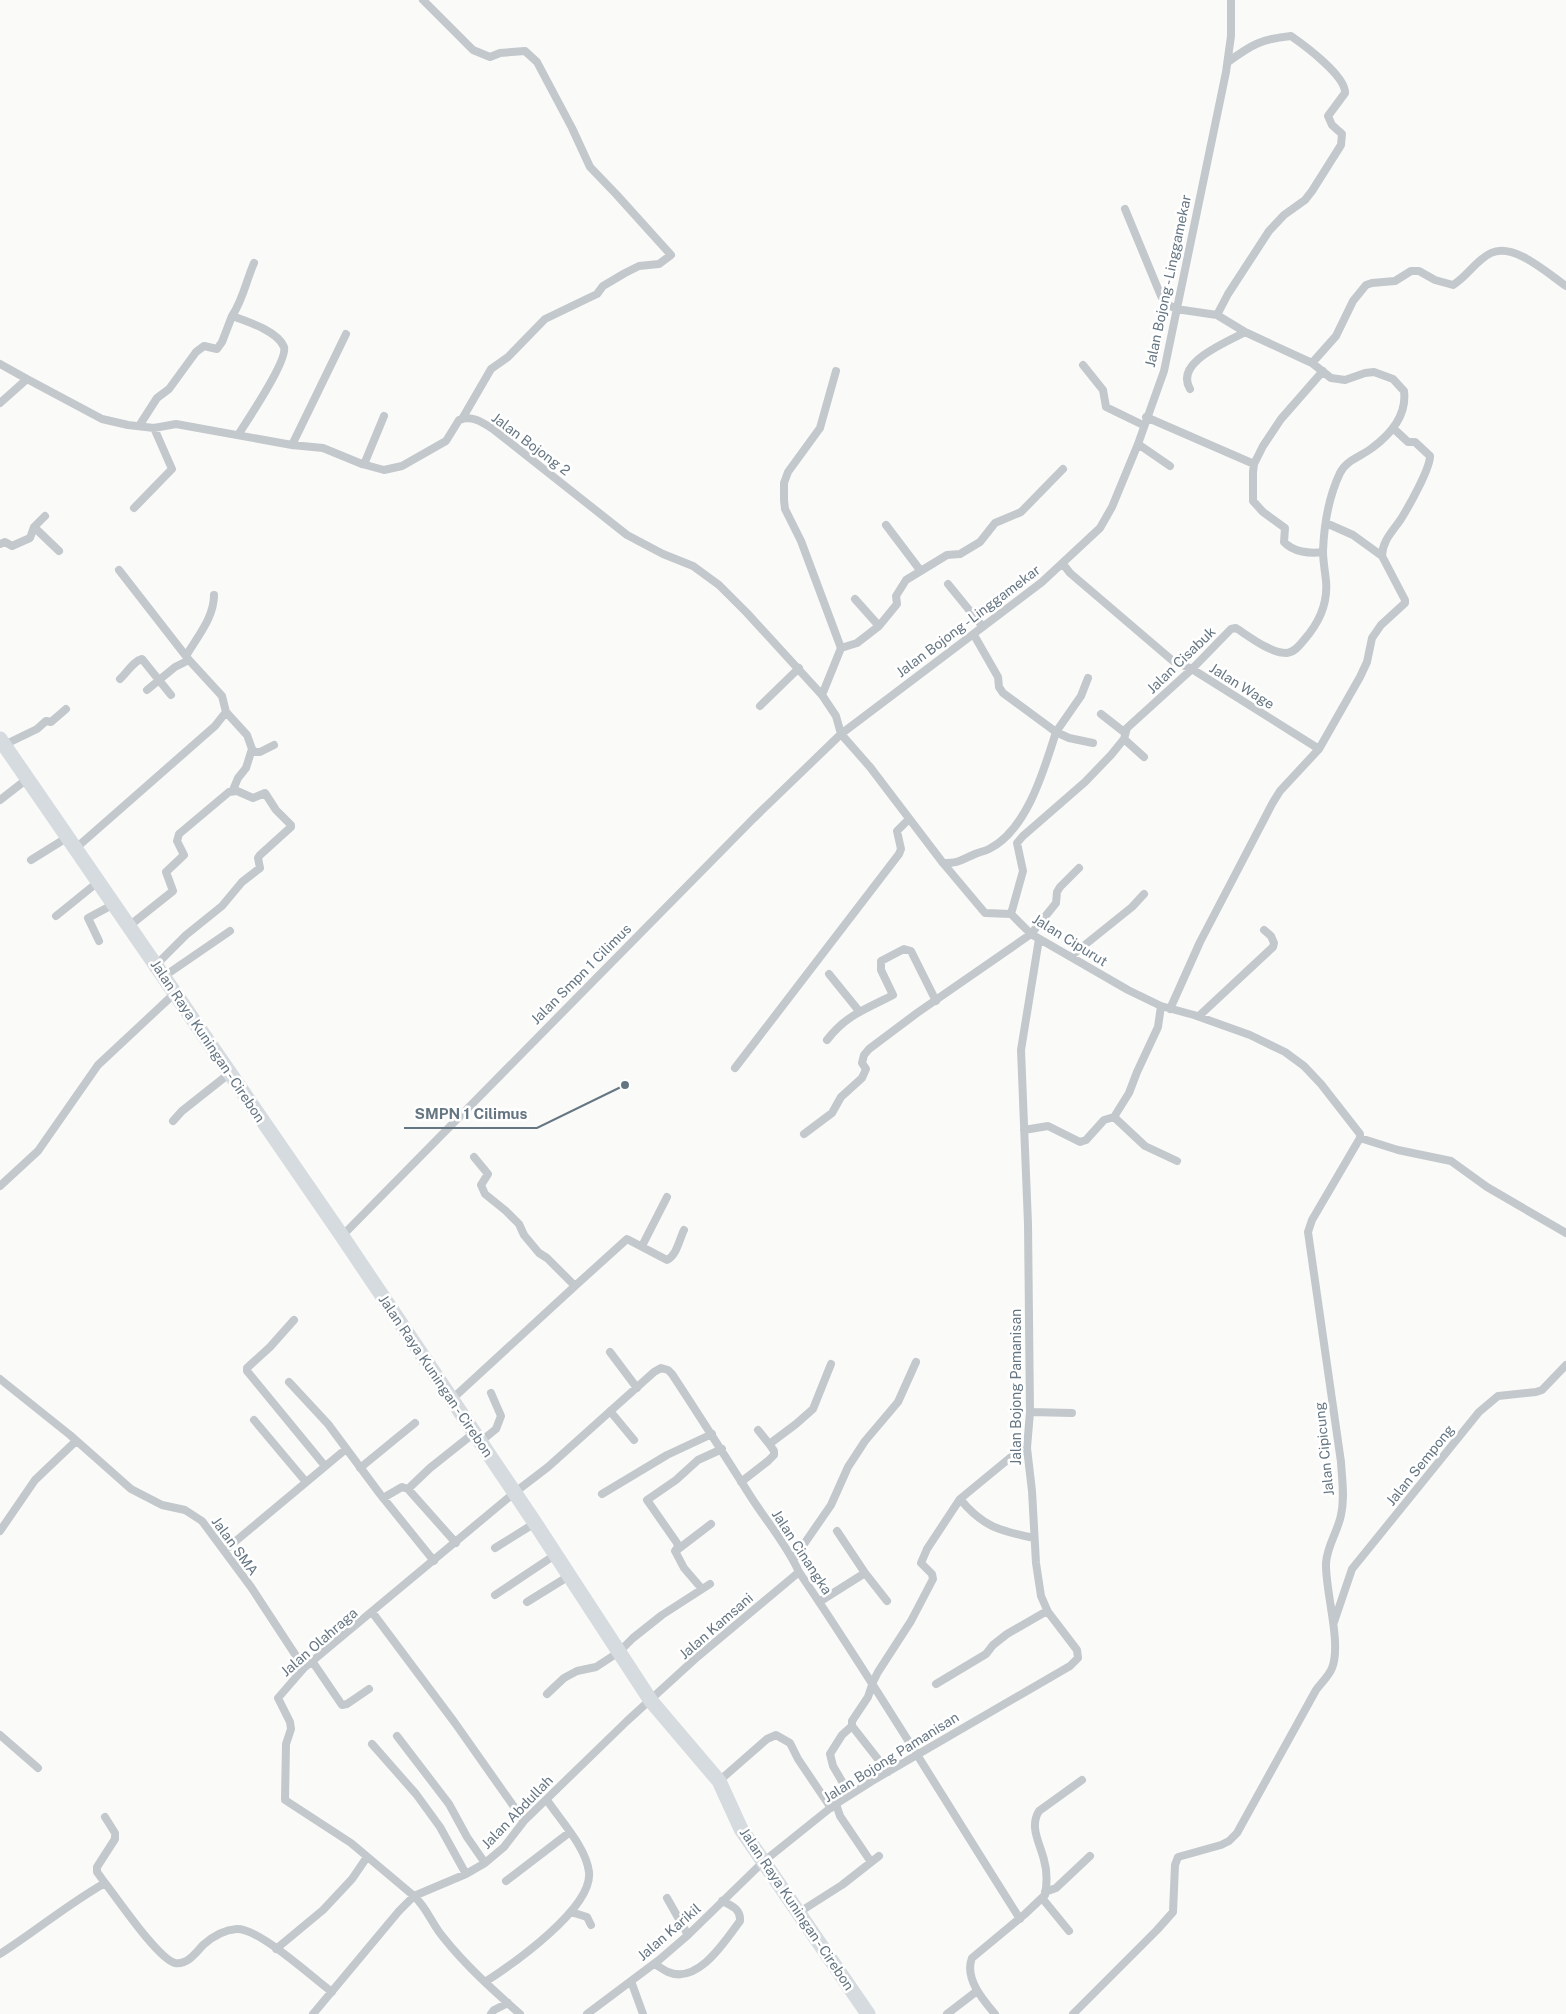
<svg xmlns="http://www.w3.org/2000/svg" width="1566" height="2014" viewBox="0 0 1566 2014" font-family="'Public Sans',sans-serif">
	<style>
		.lines { fill: none; stroke-linecap: round; stroke-linejoin: round }
		.street { stroke: #c3c8cc; stroke-width: 8 }
		.highway { stroke: #d6dbdf; stroke-width: 15 }
		.labels { text-anchor: middle; dominant-baseline: central; stroke-width: 5; stroke-linejoin: round; paint-order: stroke }
		.street-label { font-size: 14px; fill: #657683; stroke: #fff }
		.leader { fill: none; stroke: #657683; stroke-width: 2 }
		.callout-dot { fill: #657683; stroke: #fff; stroke-width: 2 }
		.callout-label { font-size: 15px; text-anchor: middle; font-weight: bold; fill: #657683; stroke: #fff; stroke-width: 5; stroke-linejoin: round; paint-order: stroke }
	</style>
	<rect width="100%" height="100%" fill="#fafaf8"/>
	<g class="lines">
		<!-- street -->
		<path class="street" d="M423,0L473,50L490,57L500,53L525,51L537,62L572,128L590,167L616,194L671,255L659,264L639,266L625,273L603,286L597,294L545,319L508,357L491,369L462,419
			M1217,315L1228,294L1269,231L1284,215L1305,200L1312,191L1341,145L1342,134L1332,125L1328,116L1345,93C1346,76 1304,45 1291,36C1261,39 1251,45 1228,62
			M1312,363L1336,336L1353,301L1366,285L1372,283L1395,281L1411,271H1419L1435,280L1453,285C1467,277 1476,260 1491,253C1514,242 1548,274 1566,286
			M0,364L27,379
			M1083,365L1103,390L1106,407L1143,425
			M836,371L820,428L788,472L784,483V500L785,509L801,541L841,648
			M1190,389C1174,362 1226,343 1245,332
			M0,403L27,379L102,419L128,425L154,428L176,424L292,445L323,448L362,464L384,470L402,466L446,441L459,420C472,415 482,422 493,429L627,535L663,554L693,566L719,585L747,613L822,695L836,716L841,734L870,767L943,863L985,913L1011,914L1031,934L1128,990L1161,1006L1194,1015L1250,1035L1285,1052L1304,1066L1321,1084L1360,1134V1138L1312,1220L1308,1232L1341,1462C1342,1480 1345,1498 1341,1515C1338,1531 1327,1546 1326,1563C1325,1591 1342,1643 1332,1668C1329,1676 1321,1683 1316,1690L1237,1833L1229,1841L1221,1845L1178,1857L1175,1865L1173,1912L1157,1930L1073,2014
			M1146,417L1254,464
			M139,426L157,398L169,389L196,352L204,346L217,349L222,342L232,316
			M238,435C247,421 288,360 284,347C278,331 246,321 232,316C243,300 246,281 254,263
			M1138,444L1170,466
			M292,445L346,334
			M362,464L365,462L384,416
			M134,508L172,469L154,428
			M1326,523L1353,535L1382,556
			M886,525L920,570
			M34,527L59,551
			M0,544L5,542L12,546L30,538L34,527L45,516
			M1323,552C1310,554 1293,552 1284,542L1285,528L1263,512L1253,501V472L1254,464L1263,446L1281,419L1323,371
			M1063,564L1070,573L1173,661L1192,669L1319,749
			M948,584L983,627
			M879,626L897,604L896,596L906,580L947,555L960,554L980,542L995,523L1021,512L1063,469
			M186,656C197,637 214,618 214,595
			M1088,678L1081,696L1056,732L1069,738L1093,743
			M120,679C127,673 133,661 142,659L171,695
			M147,690L175,667L189,660
			M822,695L841,648L857,643L879,626L855,599
			M760,706L799,668
			M226,712L247,735L252,749L255,752H260L274,745
			M1101,714L1124,732
			M1124,739L1144,757
			M4,745L37,729L46,721L51,722L66,709
			M233,790L238,778L246,768L252,749
			M0,800L27,779
			M76,848L215,726L226,712L222,696L189,660L119,570
			M31,860L68,837
			M943,863C961,863 960,860 975,854C980,852 985,851 989,849C1027,830 1044,770 1056,732L1003,693L999,687L998,677L974,635
			M1011,914L1023,871L1017,843L1023,836L1085,782L1111,755L1124,739L1127,728L1192,669L1231,629L1236,628C1250,637 1270,653 1287,653C1295,652 1300,645 1304,640C1319,623 1328,603 1326,581C1325,571 1323,561 1323,551C1324,526 1329,496 1340,473C1346,460 1362,456 1372,448C1391,434 1407,415 1404,391L1393,379L1374,372L1365,373L1345,380L1331,378L1312,363L1245,332L1217,315L1176,309L1167,304L1161,296L1125,209
			M56,916L98,882
			M129,926L173,891L166,872L184,855L177,841L179,834L229,792L237,791L253,798L265,793L276,810L291,825V827L260,855L258,858L260,868L242,882L222,906L186,935L156,965
			M99,941L88,918L114,904
			M1071,956L1132,907L1144,894
			M829,974L859,1011
			M163,977L230,931
			M1170,1009L1200,942L1272,804L1280,791L1319,749L1360,677L1367,662L1372,638L1381,625L1405,603V600L1382,556C1382,541 1393,531 1401,519C1409,506 1430,469 1430,456L1415,442H1408L1393,428
			M1199,1016L1273,947L1274,943L1271,936L1264,930
			M827,1040C846,1015 866,1009 893,995L881,970V961L904,949L911,951L936,1001
			M735,1068L899,854L901,849L897,831L908,820
			M1114,1117L1145,1146L1177,1161
			M173,1121L182,1111L230,1073
			M1024,1130L1048,1126L1080,1142L1086,1140L1104,1120L1114,1117L1129,1093L1137,1072L1158,1027L1161,1006
			M804,1134L832,1113L841,1097L862,1078L866,1069L862,1063L864,1055L869,1049L917,1013L1031,934L1056,903L1057,892L1060,887L1079,868
			M1360,1138L1398,1150L1451,1161L1487,1187L1566,1233
			M474,1157L488,1174L481,1185L485,1194L506,1211L519,1224L524,1235L539,1253L547,1258L575,1286L627,1239L667,1260C677,1255 679,1240 684,1230
			M0,1186L38,1151L98,1065L174,994
			M342,1236L754,818L841,734L1042,582L1100,528L1112,507L1138,444L1164,371L1226,72L1231,36V0
			M642,1246L667,1197
			M294,1320L270,1347L247,1368V1371L325,1466
			M610,1352L637,1388
			M0,1379L70,1435L131,1489L162,1505L185,1510L202,1521L251,1587L304,1668
			M289,1382L328,1424L380,1494L434,1561
			M451,1400L575,1286
			M610,1411L634,1440
			M1030,1412L1072,1413
			M254,1420L306,1482
			M758,1430L770,1445
			M480,1442L496,1429L501,1416L491,1393
			M360,1468L415,1423
			M741,1482L768,1461L774,1455V1451L770,1445L772,1442L796,1424L813,1409L831,1364
			M408,1489L430,1468L474,1433
			M602,1494L667,1455L712,1434
			M383,1498L402,1487L408,1489L456,1543
			M960,1499C983,1527 1000,1531 1034,1538
			M0,1531L35,1480L76,1441
			M837,1531L865,1573L887,1601
			M495,1548L535,1523
			M225,1550L346,1449
			M677,1550L711,1524
			M793,1560L831,1505L848,1467L865,1441L898,1402L916,1362
			M702,1589L684,1568L675,1551L678,1547L677,1543L647,1500L676,1480L698,1460L722,1449
			M495,1595L555,1555
			M527,1602L569,1576
			M819,1602L865,1573
			M372,1612L455,1723L524,1821
			M1334,1622L1352,1569L1479,1412L1498,1396L1536,1392L1542,1390L1566,1365
			M312,1661L342,1705L347,1704L369,1689
			M936,1684L986,1654L993,1645L1007,1634L1047,1611
			M547,1694L564,1678L577,1671L596,1667L619,1652L633,1638L662,1615L710,1584
			M852,1726L888,1772
			M0,1735L38,1768
			M397,1736L449,1804L467,1837L485,1863
			M372,1744L416,1794L440,1827L466,1874
			M719,1781L767,1739L776,1735L790,1743L798,1759L831,1808
			M850,1795L833,1766L830,1754L842,1735L852,1726V1721L868,1697L873,1682L878,1672L911,1621L933,1579L932,1574L921,1563L927,1549L960,1499L1011,1457L1027,1448
			M836,1804L840,1816L871,1862
			M506,1881L570,1832
			M105,1883L97,1872V1867L115,1839V1833L105,1817
			M1045,1892L1056,1888L1090,1856
			M667,1898L688,1935
			M1042,1898L1069,1931
			M571,1912L587,1917L591,1925
			M798,1913L842,1885L879,1856
			M276,1949L323,1910L352,1879L367,1857
			M0,1954C36,1931 68,1904 105,1883C117,1898 158,1959 175,1963C187,1965 196,1953 203,1945C213,1936 223,1930 237,1929C259,1928 313,1978 332,1992
			M654,1964C659,1966 663,1970 668,1972C698,1985 725,1941 740,1921C741,1909 732,1906 722,1901
			M631,1981L643,2014
			M485,1982C513,1964 593,1908 589,1872C586,1847 560,1820 547,1800
			M313,2014L399,1911L414,1896L466,1874L485,1863L504,1847L524,1821L627,1721L695,1659L799,1572
			M491,2014L494,2010L508,2003
			M520,2014C493,1990 466,1966 443,1937C432,1924 427,1908 414,1896L351,1843L285,1800L286,1744L291,1729L290,1722L278,1698L304,1668L514,1493L548,1467L654,1372L661,1368L668,1370L672,1374C699,1415 725,1456 751,1497C767,1522 787,1545 799,1572C876,1685 946,1803 1020,1919
			M587,2014L659,1960L688,1935L763,1862L834,1805L872,1781L1070,1666L1078,1658L1077,1650L1048,1612L1041,1596L1036,1563L1032,1491L1027,1448L1030,1412L1028,1224L1021,1050L1039,939
			M947,2014L977,1991
			M995,2014C983,2000 964,1978 972,1958L1025,1914L1045,1895C1047,1884 1047,1870 1044,1860C1040,1843 1029,1827 1039,1811L1082,1780"/>
		<!-- highway -->
		<path class="highway" d="M0,739L342,1236L535,1523L651,1701L719,1781L741,1829L868,2014"/>
	</g>
	<g class="labels">
		<!-- street labels -->
		<g class="street-label">
			<text transform="translate(1168 281) rotate(-78)">Jalan Bojong - Linggamekar</text>
			<text transform="translate(531 444) rotate(37)">Jalan Bojong 2</text>
			<text transform="translate(968 621) rotate(-37)">Jalan Bojong - Linggamekar</text>
			<text transform="translate(1181 660) rotate(-44)">Jalan Cisabuk</text>
			<text transform="translate(1242 686) rotate(32)">Jalan Wage</text>
			<text transform="translate(1070 940) rotate(32)">Jalan Cipurut</text>
			<text transform="translate(581 974) rotate(-45)">Jalan Smpn 1 Cilimus</text>
			<text transform="translate(208 1041) rotate(56)">Jalan Raya Kuningan - Cirebon</text>
			<text transform="translate(436 1376) rotate(56)">Jalan Raya Kuningan - Cirebon</text>
			<text transform="translate(1016 1387) rotate(-90)">Jalan Bojong Pamanisan</text>
			<text transform="translate(1324 1449) rotate(-96)">Jalan Cipicung</text>
			<text transform="translate(1420 1465) rotate(-51)">Jalan Sempong</text>
			<text transform="translate(235 1546) rotate(54)">Jalan SMA</text>
			<text transform="translate(802 1552) rotate(57)">Jalan Cinangka</text>
			<text transform="translate(716 1626) rotate(-41)">Jalan Kamsani</text>
			<text transform="translate(319 1642) rotate(-41)">Jalan Olahraga</text>
			<text transform="translate(891 1757) rotate(-32)">Jalan Bojong Pamanisan</text>
			<text transform="translate(517 1812) rotate(-46)">Jalan Abdullah</text>
			<text transform="translate(797 1909) rotate(56)">Jalan Raya Kuningan - Cirebon</text>
			<text transform="translate(669 1932) rotate(-41)">Jalan Karikil</text>
		</g>
	</g>
	<!-- callouts -->
	<path class="leader" d="M625 1085L537 1128H404"/>
	<circle class="callout-dot" cx="625" cy="1085" r="5"/>
	<g class="callout-label">
		<text x="471" y="1119">SMPN 1 Cilimus</text>
	</g>
</svg>
